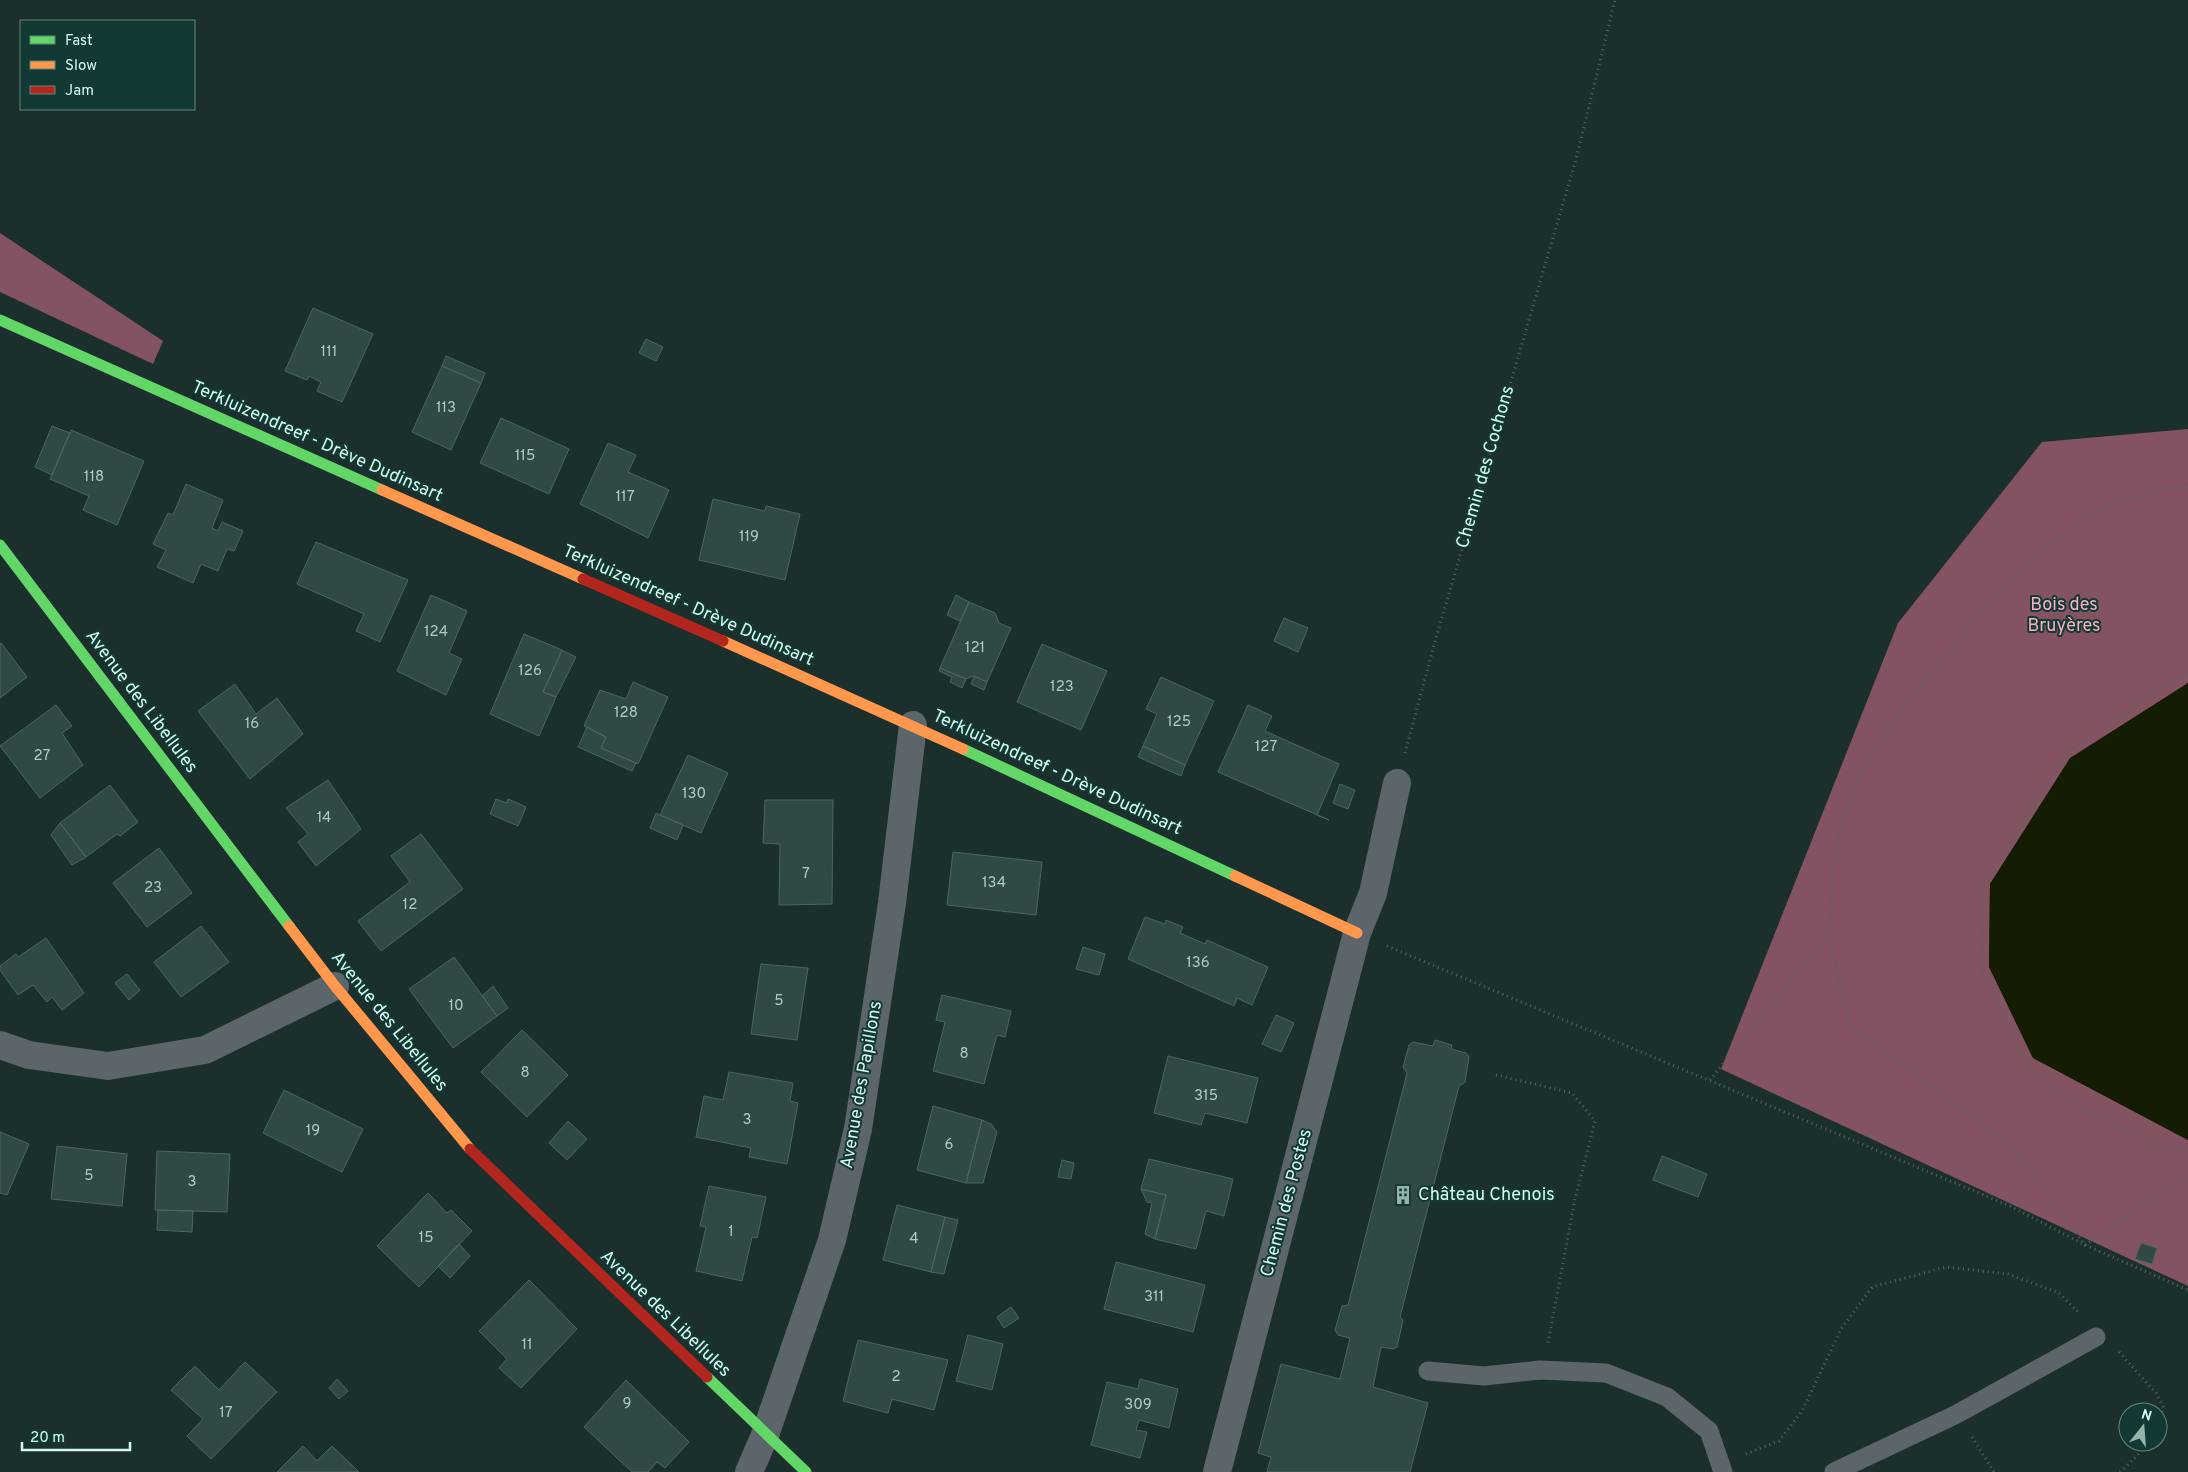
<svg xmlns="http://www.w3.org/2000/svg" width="2188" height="1472" viewBox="0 0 2188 1472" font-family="Overpass,sans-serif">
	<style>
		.forest { fill: #835362 }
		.water { fill: #151c04 }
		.building { fill: #304945; stroke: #4d6561 }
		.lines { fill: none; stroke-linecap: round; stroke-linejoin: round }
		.path { stroke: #586365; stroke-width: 3; stroke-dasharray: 1 4; stroke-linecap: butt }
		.lane { stroke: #5c666a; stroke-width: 19 }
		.street { stroke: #5c666a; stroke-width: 28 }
		.fast { stroke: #63d668; stroke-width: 11 }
		.slow { stroke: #ff974d; stroke-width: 11 }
		.jam { stroke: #b3261e; stroke-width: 11 }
		.labels { text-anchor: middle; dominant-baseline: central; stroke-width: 4; stroke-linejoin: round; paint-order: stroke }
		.number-label { font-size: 15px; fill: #accdc6 }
		.street-label { font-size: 18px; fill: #d5f9f1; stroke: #123933 }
		.park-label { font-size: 18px; fill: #f9b1c6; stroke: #123933 }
		.poi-label { font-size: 18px; fill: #d5f9f1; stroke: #123933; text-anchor: start }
	</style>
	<rect width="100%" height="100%" fill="#1b302d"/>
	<!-- forest -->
	<path class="forest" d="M0,233L163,341L153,364L0,292Z
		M2188,429V683L2070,759L1990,884L1989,966L2033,1058L2188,1140V1286L1721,1069L1898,623L2042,442Z"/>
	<!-- water -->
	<path class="water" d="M2188,683V1140L2033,1058L1989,967L1990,884L2070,758Z"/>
	<!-- building -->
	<path class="building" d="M313,308L373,334L342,402L317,391L321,382L309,376L307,380L285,371Z
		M646,339L663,347L656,361L639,353Z
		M446,356L485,373L481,383L442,366Z
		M442,366L481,383L451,450L412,432Z
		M501,418L569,449L549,494L480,463Z
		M52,426L70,433L52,475L35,467Z
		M71,430L144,461L117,525L83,510L89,496L50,479Z
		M608,443L636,455L628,472L669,490L648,538L580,504Z
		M186,484L223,500L212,528L218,531L222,522L243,531L234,551L227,549L218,571L201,564L193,583L157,567L166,550L153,544L168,513L173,515Z
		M713,499L765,511L766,506L800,514L785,580L699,560Z
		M316,542L408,580L380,642L356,631L364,614L297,584Z
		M431,595L467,611L449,653L462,659L446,695L397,671Z
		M956,595L969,602L960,621L947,615Z
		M969,602L995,613L999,623L1011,628L987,682L974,676L966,679L940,668Z
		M1284,618L1308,628L1298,652L1274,641Z
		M524,634L562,650L543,692L556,697L539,736L490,714Z
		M1,643L27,677L0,698V644Z
		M1042,644L1107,671L1081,730L1017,702Z
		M562,650L576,657L556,697L543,692Z
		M940,668L966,679L962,688L950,682L952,677L939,671Z
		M974,676L987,682L984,690L971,684Z
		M1161,677L1214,701L1185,765L1143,746L1157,714L1146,709Z
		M633,682L668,697L638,764L601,748L606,737L584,726L600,690L626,699Z
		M235,684L256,714L277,698L303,734L250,779L198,711Z
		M56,705L72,726L62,733L83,765L40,798L0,746Z
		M1248,705L1272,716L1265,731L1339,764L1317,815L1329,820L1218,772Z
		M587,727L606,737L601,748L636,763L632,771L578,747Z
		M1143,746L1185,765L1181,776L1138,757Z
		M688,755L728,773L701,833L660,815Z
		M328,780L361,829L316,866L298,842L308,834L286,808Z
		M1340,784L1355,790L1348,809L1333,803Z
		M110,785L138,822L120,836L117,834L86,857L60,823Z
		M496,799L507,803L508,799L526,807L518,826L490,814Z
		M765,800H833L832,904L779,905L780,844L763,843Z
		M656,813L683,825L677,840L650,828Z
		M60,823L86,857L72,865L51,835Z
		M421,834L463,889L381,951L358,921L410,882L391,856Z
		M159,848L192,893L147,927L113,883Z
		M953,852L1042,862L1036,915L947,905Z
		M1145,917L1165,924L1166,920L1183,927L1180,933L1205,944L1207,940L1268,967L1252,1005L1237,998L1234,1006L1128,959Z
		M201,926L229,962L181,997L154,962Z
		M46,938L84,993L62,1010L52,997L47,1002L33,985L18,995L0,970V966L16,954L18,957Z
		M1083,947L1105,954L1099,975L1076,969Z
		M454,957L497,1016L453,1048L409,989Z
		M761,964L808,968L797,1040L751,1034Z
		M127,974L140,990L129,1000L115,983Z
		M493,986L508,1008L497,1016L482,996Z
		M942,995L1011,1011L1005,1037L997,1035L984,1084L933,1071L945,1022L936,1020Z
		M1276,1015L1294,1023L1281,1052L1262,1044Z
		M522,1030L568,1075L527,1117L481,1072Z
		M1435,1040L1452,1045L1451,1049L1466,1053L1469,1057L1465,1082L1459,1086L1400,1317L1403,1320L1397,1347L1393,1349L1381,1347L1373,1387L1428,1403L1410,1472H1267L1271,1457L1258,1453L1281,1364L1340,1379L1350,1338L1338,1335L1335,1330L1342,1306L1348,1305L1407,1073L1403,1067L1409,1045L1413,1042L1433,1046Z
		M1168,1056L1258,1078L1247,1123L1205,1113L1201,1125L1154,1113Z
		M729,1072L793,1083L790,1101L798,1103L787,1164L749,1157L751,1148L696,1137L704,1096L723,1100Z
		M284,1090L363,1129L342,1172L263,1133Z
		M933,1106L982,1120L966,1183L917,1170Z
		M982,1120L991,1124L997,1132L983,1183H966Z
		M568,1121L587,1139L567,1160L549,1143Z
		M0,1132L29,1144L7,1195L0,1193Z
		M57,1146L127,1154L122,1206L51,1199Z
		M157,1151L230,1154L227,1212L155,1210Z
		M1662,1156L1707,1174L1698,1197L1653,1180Z
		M1149,1159L1233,1179L1224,1216L1206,1211L1196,1249L1155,1239L1166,1195L1141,1189Z
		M1062,1160L1074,1163L1071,1179L1058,1177Z
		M709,1186L766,1197L757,1238L752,1237L742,1281L696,1271L706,1227L700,1226Z
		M1141,1189L1166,1195L1155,1239L1145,1234L1152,1203L1147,1202Z
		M428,1193L447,1213L451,1210L472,1231L419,1287L377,1246Z
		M897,1205L945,1217L931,1272L883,1260Z
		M158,1210L193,1211L192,1232L157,1230Z
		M945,1217L958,1220L944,1274L931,1272Z
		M2141,1243L2157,1248L2152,1264L2135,1259Z
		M459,1244L470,1256L450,1278L438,1266Z
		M1116,1262L1205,1285L1193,1332L1104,1309Z
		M529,1280L577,1329L521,1388L499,1368L507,1359L479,1331Z
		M1011,1307L1019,1318L1004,1328L997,1317Z
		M968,1335L1003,1344L992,1390L956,1381Z
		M858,1340L948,1360L934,1410L892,1399L888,1413L843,1401Z
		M245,1362L277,1392L211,1459L187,1436L203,1419L171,1390L195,1366L219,1390Z
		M337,1379L348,1391L339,1399L329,1388Z
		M1140,1379L1178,1389L1169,1428L1139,1420L1136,1430L1147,1432L1140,1458L1091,1445L1107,1382L1138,1389Z
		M626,1380L689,1442L665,1468L657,1462L648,1472H632L584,1427Z
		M303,1446L317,1461L332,1446L359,1472H277Z"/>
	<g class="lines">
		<!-- path -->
		<path class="path" d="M2188,485L2117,501L2077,523L2042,551L1990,602L1899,712L1866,764L1842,818L1832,878L1829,933L1850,1025L2014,1148L2085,1245L2188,1175
			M2188,674L2161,686L2068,753L1984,884L1982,972L2027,1065L2079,1107L2163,1148L2188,1149
			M1405,753L1436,638L1576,159L1615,0
			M1387,946L2010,1206L2085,1245L2188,1290
			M1496,1075L1572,1093L1595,1121L1575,1199L1548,1343
			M1710,1080L1829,933
			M2119,1352L2156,1393L2163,1407L2158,1427
			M1972,1437L1994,1472
			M1746,1454L1779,1441L1802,1411L1841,1329L1872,1287L1946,1267L2008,1274L2059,1293L2080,1314
			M2120,1472L2136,1457L2147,1442"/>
		<!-- lane -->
		<path class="lane" d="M1428,1371L1484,1376L1540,1370L1606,1373L1667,1397L1709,1431L1723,1472
			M1834,1472L1955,1415L2096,1337"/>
		<!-- street -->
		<path class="street" d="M0,1045L29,1055L108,1066L205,1050L335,986
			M749,1472L765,1435L832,1240L858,1129L892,903L913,725
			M1217,1472L1357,933L1373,893L1397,783"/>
		<!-- fast -->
		<path class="fast" d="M0,320L382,490
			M0,545L289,926
			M963,749L1235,876
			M707,1377L806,1472"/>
		<!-- slow -->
		<path class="slow" d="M382,490L583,579
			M723,641L963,749
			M1235,876L1357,933
			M289,926L335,986L470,1149"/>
		<!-- jam -->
		<path class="jam" d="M583,579L723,641
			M470,1149L707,1377"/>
	</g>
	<!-- icons -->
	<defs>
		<g id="building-bare" transform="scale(1.5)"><path d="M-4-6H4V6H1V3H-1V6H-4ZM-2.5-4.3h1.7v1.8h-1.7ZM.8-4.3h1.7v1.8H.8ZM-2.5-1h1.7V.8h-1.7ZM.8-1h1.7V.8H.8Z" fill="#94b3ac" stroke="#123933" stroke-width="2.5" paint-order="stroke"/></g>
	</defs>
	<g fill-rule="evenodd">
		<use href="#building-bare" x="1403" y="1195"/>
	</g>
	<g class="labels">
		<!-- number labels -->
		<g class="number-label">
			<text x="329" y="352">111</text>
			<text x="446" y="408">113</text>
			<text x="525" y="456">115</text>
			<text x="94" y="477">118</text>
			<text x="625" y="497">117</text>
			<text x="749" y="537">119</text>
			<text x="436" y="632">124</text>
			<text x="975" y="648">121</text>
			<text x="530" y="671">126</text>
			<text x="1062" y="687">123</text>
			<text x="626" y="713">128</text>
			<text x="1179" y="722">125</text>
			<text x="252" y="724">16</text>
			<text x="1266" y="747">127</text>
			<text x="42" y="756">27</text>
			<text x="694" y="794">130</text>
			<text x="324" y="818">14</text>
			<text x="806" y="874">7</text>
			<text x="994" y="883">134</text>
			<text x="153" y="888">23</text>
			<text x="410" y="905">12</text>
			<text x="1198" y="963">136</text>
			<text x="779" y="1001">5</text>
			<text x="456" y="1006">10</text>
			<text x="964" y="1054">8</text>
			<text x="525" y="1073">8</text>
			<text x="1206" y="1096">315</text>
			<text x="747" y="1120">3</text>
			<text x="313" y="1131">19</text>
			<text x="949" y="1145">6</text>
			<text x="89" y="1176">5</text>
			<text x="192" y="1182">3</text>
			<text x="731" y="1232">1</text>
			<text x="426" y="1238">15</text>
			<text x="914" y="1239">4</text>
			<text x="1154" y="1297">311</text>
			<text x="527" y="1345">11</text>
			<text x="896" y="1377">2</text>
			<text x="627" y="1404">9</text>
			<text x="1138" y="1405">309</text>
			<text x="226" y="1413">17</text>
		</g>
		<!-- street labels -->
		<g class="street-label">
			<text transform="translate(317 442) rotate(24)">Terkluizendreef - Drève Dudinsart</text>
			<text transform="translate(1486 467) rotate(-74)">Chemin des Cochons</text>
			<text transform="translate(688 606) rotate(24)">Terkluizendreef - Drève Dudinsart</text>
			<text transform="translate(141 702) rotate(53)">Avenue des Libellules</text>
			<text transform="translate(1057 773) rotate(25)">Terkluizendreef - Drève Dudinsart</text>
			<text transform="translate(389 1022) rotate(51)">Avenue des Libellules</text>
			<text transform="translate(862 1085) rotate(-80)">Avenue des Papillons</text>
			<text transform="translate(1287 1203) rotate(-75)">Chemin des Postes</text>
			<text transform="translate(665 1314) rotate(44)">Avenue des Libellules</text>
		</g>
		<!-- park labels -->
		<g class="park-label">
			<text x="2064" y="605">Bois des<tspan x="2064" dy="21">Bruyères</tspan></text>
		</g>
		<!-- poi labels -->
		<g class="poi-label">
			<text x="1418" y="1195">Château Chenois</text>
		</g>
	</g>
	<!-- legend -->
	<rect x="20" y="20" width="175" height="90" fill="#123933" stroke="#60867f"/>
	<rect x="30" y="36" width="25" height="8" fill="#63d668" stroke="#60867f"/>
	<text x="65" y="45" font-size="15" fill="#d5f9f1">Fast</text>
	<rect x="30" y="61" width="25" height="8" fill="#ff974d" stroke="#60867f"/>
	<text x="65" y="70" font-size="15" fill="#d5f9f1">Slow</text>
	<rect x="30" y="86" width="25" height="8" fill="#b3261e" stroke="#60867f"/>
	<text x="65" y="95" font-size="15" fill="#d5f9f1">Jam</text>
	<!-- north arrow -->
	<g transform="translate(2143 1427) rotate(17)"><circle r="24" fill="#123933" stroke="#60867f"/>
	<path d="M0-4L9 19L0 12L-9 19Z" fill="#94b3ac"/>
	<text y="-8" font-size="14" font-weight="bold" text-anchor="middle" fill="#d5f9f1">N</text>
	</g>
	<!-- scale -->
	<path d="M22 1442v8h108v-8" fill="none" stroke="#d5f9f1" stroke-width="2.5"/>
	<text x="30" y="1442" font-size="15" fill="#d5f9f1" stroke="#123933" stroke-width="4" paint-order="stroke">20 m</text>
</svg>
